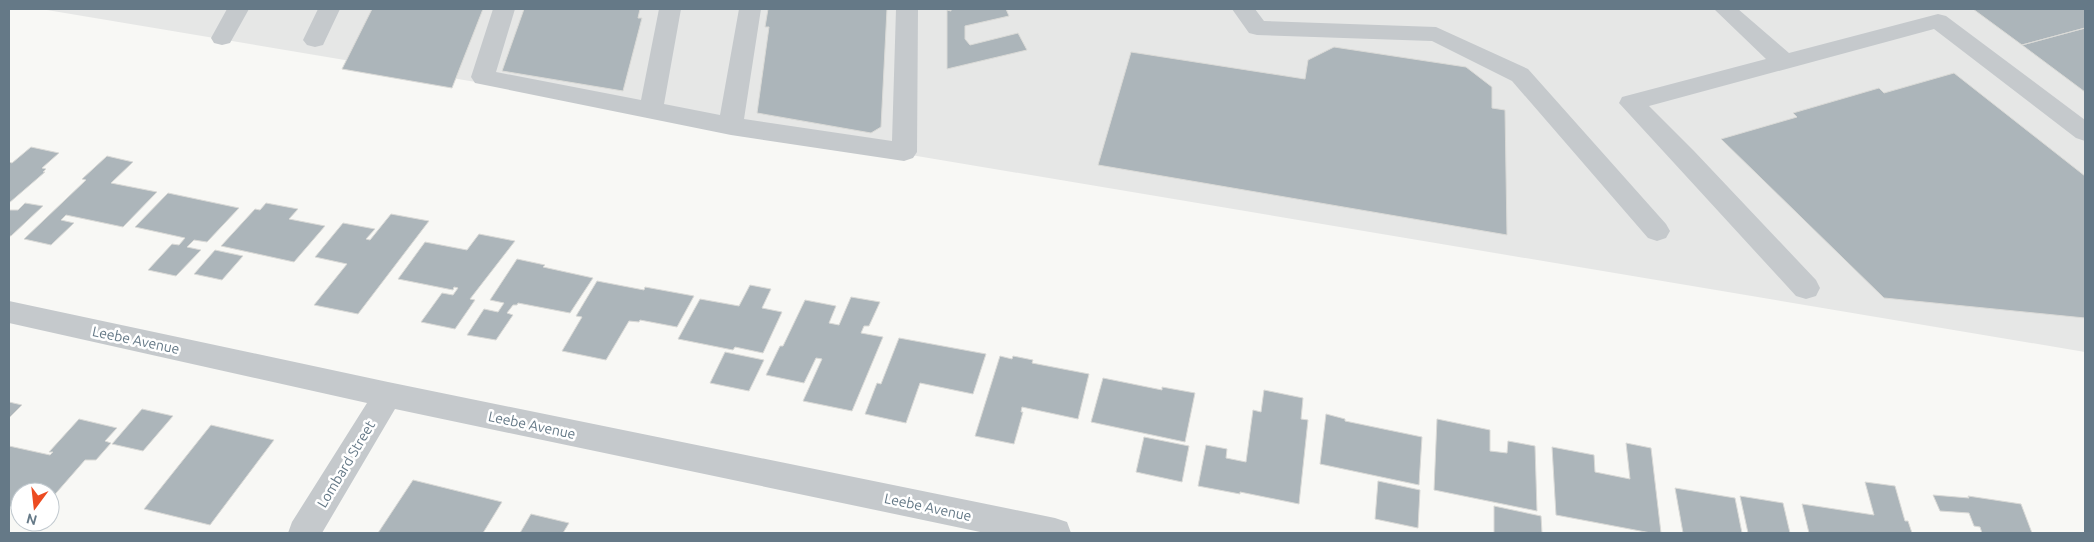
<svg xmlns="http://www.w3.org/2000/svg" width="2094" height="542" viewBox="0 0 2094 542" font-family="Ubuntu,sans-serif">
	<style>
		.built { fill: #e6e7e6 }
		.building { fill: #acb5ba; stroke: #dadad7 }
		.lines { fill: none; stroke-linecap: round; stroke-linejoin: round }
		.minor { fill: #c5c9cc; fill-rule: evenodd }
		.labels { text-anchor: middle; dominant-baseline: central; stroke-width: 5; stroke-linejoin: round; paint-order: stroke }
		.street-label { font-size: 14px; fill: #657987; stroke: #fff }
	</style>
	<rect width="100%" height="100%" fill="#f8f8f5"/>
	<!-- built -->
	<path class="built" d="M41,9H2085V352Z"/>
	<!-- building -->
	<path class="building" d="M372,9H483L452,88L342,69Z
		M524,9H640L638,18H642L623,91L502,71Z
		M768,9H887L881,127L871,133L757,113L769,27H765Z
		M951,9H1008H1006L1009,16L965,26V39L970,45L1018,33L1027,50L947,69V10L951,11Z
		M1973,9H2085V28L2022,45Z
		M2085,28V92L2022,45Z
		M1334,47L1466,67L1492,87V108L1505,110L1507,235L1098,165L1131,52L1305,79L1308,60Z
		M1954,73L2085,176V318L1884,298L1721,139L1797,117L1793,113L1879,88L1884,93Z
		M31,147L59,153L42,168L46,169L43,172H45L9,203V162L12,163Z
		M107,156L133,162L111,183L157,192L123,227L66,215L61,220L74,223L51,245L24,239L86,180L82,179Z
		M168,193L239,208L207,242L194,240L187,247L201,250L176,276L148,270L172,244L179,245L185,238L135,227Z
		M25,203L43,206L11,236H9V210H18Z
		M266,203L298,209L289,219L325,226L294,262L221,246L255,209L260,210Z
		M391,214L429,221L358,314L314,305L347,264L315,257L343,223L375,229L366,239L370,240Z
		M479,234L515,241L470,299L475,300L455,329L421,322L442,293L453,295L458,288L454,287L453,290L398,279L425,242L467,250Z
		M215,250L243,256L222,280L194,274Z
		M517,259L545,265L543,267L593,278L570,313L518,303L517,305H513L507,313L513,315L496,340L467,335L484,309L498,312L504,303L490,300Z
		M597,281L644,290L645,287L694,296L677,327L640,320L639,322L629,321L606,360L562,351L582,317L576,316Z
		M750,285L771,289L762,308L782,312L763,353L735,347L733,350L678,339L700,299L739,306Z
		M851,297L880,302L869,326H864L861,333L883,337L852,411L803,401L822,359L816,358L804,383L766,375L780,346H783L805,300L836,306L829,323L839,325Z
		M899,338L986,354L973,394L920,383L906,423L865,414L877,383L881,384Z
		M725,352L764,360L749,391L710,383Z
		M1000,356L1012,359L1013,356L1033,360L1032,363L1089,374L1078,419L1022,407L1021,412H1023L1014,444L975,436Z
		M1103,378L1162,390V387L1195,393L1185,442L1091,422Z
		M1264,390L1303,398L1301,419L1308,420L1299,504L1240,492V494L1198,486L1206,445L1227,449L1226,458L1246,462L1253,410L1261,412Z
		M9,402L22,405L9,418Z
		M142,409L173,416L143,451L112,444Z
		M1326,414L1345,419V421L1422,437L1419,485L1320,464Z
		M79,419L117,428L105,441L111,443L96,460H85L50,500V492H20V513L14,511L17,508L9,506V446L50,455L53,452H49Z
		M1437,419L1490,430V451L1507,453L1508,441L1535,446L1537,511L1434,490Z
		M211,425L274,440L210,525L144,509Z
		M1144,437L1189,446L1182,482L1136,472Z
		M1626,443L1651,448L1661,533H1651L1556,515L1552,447L1594,455L1595,472L1630,479Z
		M413,480L502,502L483,533H378Z
		M1378,481L1420,490L1418,528L1375,519Z
		M1865,482L1895,486L1905,521H1908L1912,533H1809L1802,504L1874,515Z
		M1675,488L1735,498L1742,533H1683Z
		M1933,495L1969,498L1968,496L2021,504L2032,533H1982L1980,527L1974,526L1969,513L1940,511Z
		M1740,496L1783,503L1790,533H1748Z
		M1494,506L1541,516L1542,533H1494Z
		M531,514L569,523L563,533H520Z"/>
	<g class="lines">
		<!-- minor -->
		<path class="minor" d="M227,9H249L230,43L222,45L214,43L211,38Z
			M318,9H340L323,45L315,47L307,45L303,40Z
			M493,9H515L496,72L641,100L659,9H681L664,104L720,115L739,9H761L744,119L892,141L896,9H918L917,152L913,158L904,161L731,135L475,83L471,77Z
			M1232,9H1255L1264,21L1436,27L1528,69L1666,224L1670,231L1666,238L1657,241L1648,238L1512,81L1432,41L1257,35L1249,33Z
			M1714,9H1738L1789,53L1938,14L1946,16L2085,120V141L2076,138L1934,29L1649,106L1694,151L1816,280L1820,288L1816,296L1806,299L1796,296L1619,103L1622,97L1766,59Z
			M9,301L388,382L1055,518L1067,522L1071,533H985L395,409L322,533H288L292,522L367,403L9,323Z"/>
	</g>
	<g class="labels">
		<!-- street labels -->
		<g class="street-label">
			<text transform="translate(136 340) rotate(12)">Leebe Avenue</text>
			<text transform="translate(532 425) rotate(12)">Leebe Avenue</text>
			<text transform="translate(346 464) rotate(-59)">Lombard Street</text>
			<text transform="translate(928 507) rotate(12)">Leebe Avenue</text>
		</g>
	</g>
	<!-- border -->
	<rect width="2094" height="542" fill="none" stroke="#657987" stroke-width="20"/>
	<!-- north arrow -->
	<g transform="translate(35 507) rotate(195)"><circle r="24" fill="#ffffff" stroke="#c1c9cf"/>
	<path d="M0-4L9 19L0 12L-9 19Z" fill="#ec4b21"/>
	<text y="-8" font-size="14" font-weight="bold" text-anchor="middle" fill="#657987">N</text>
	</g>
</svg>
